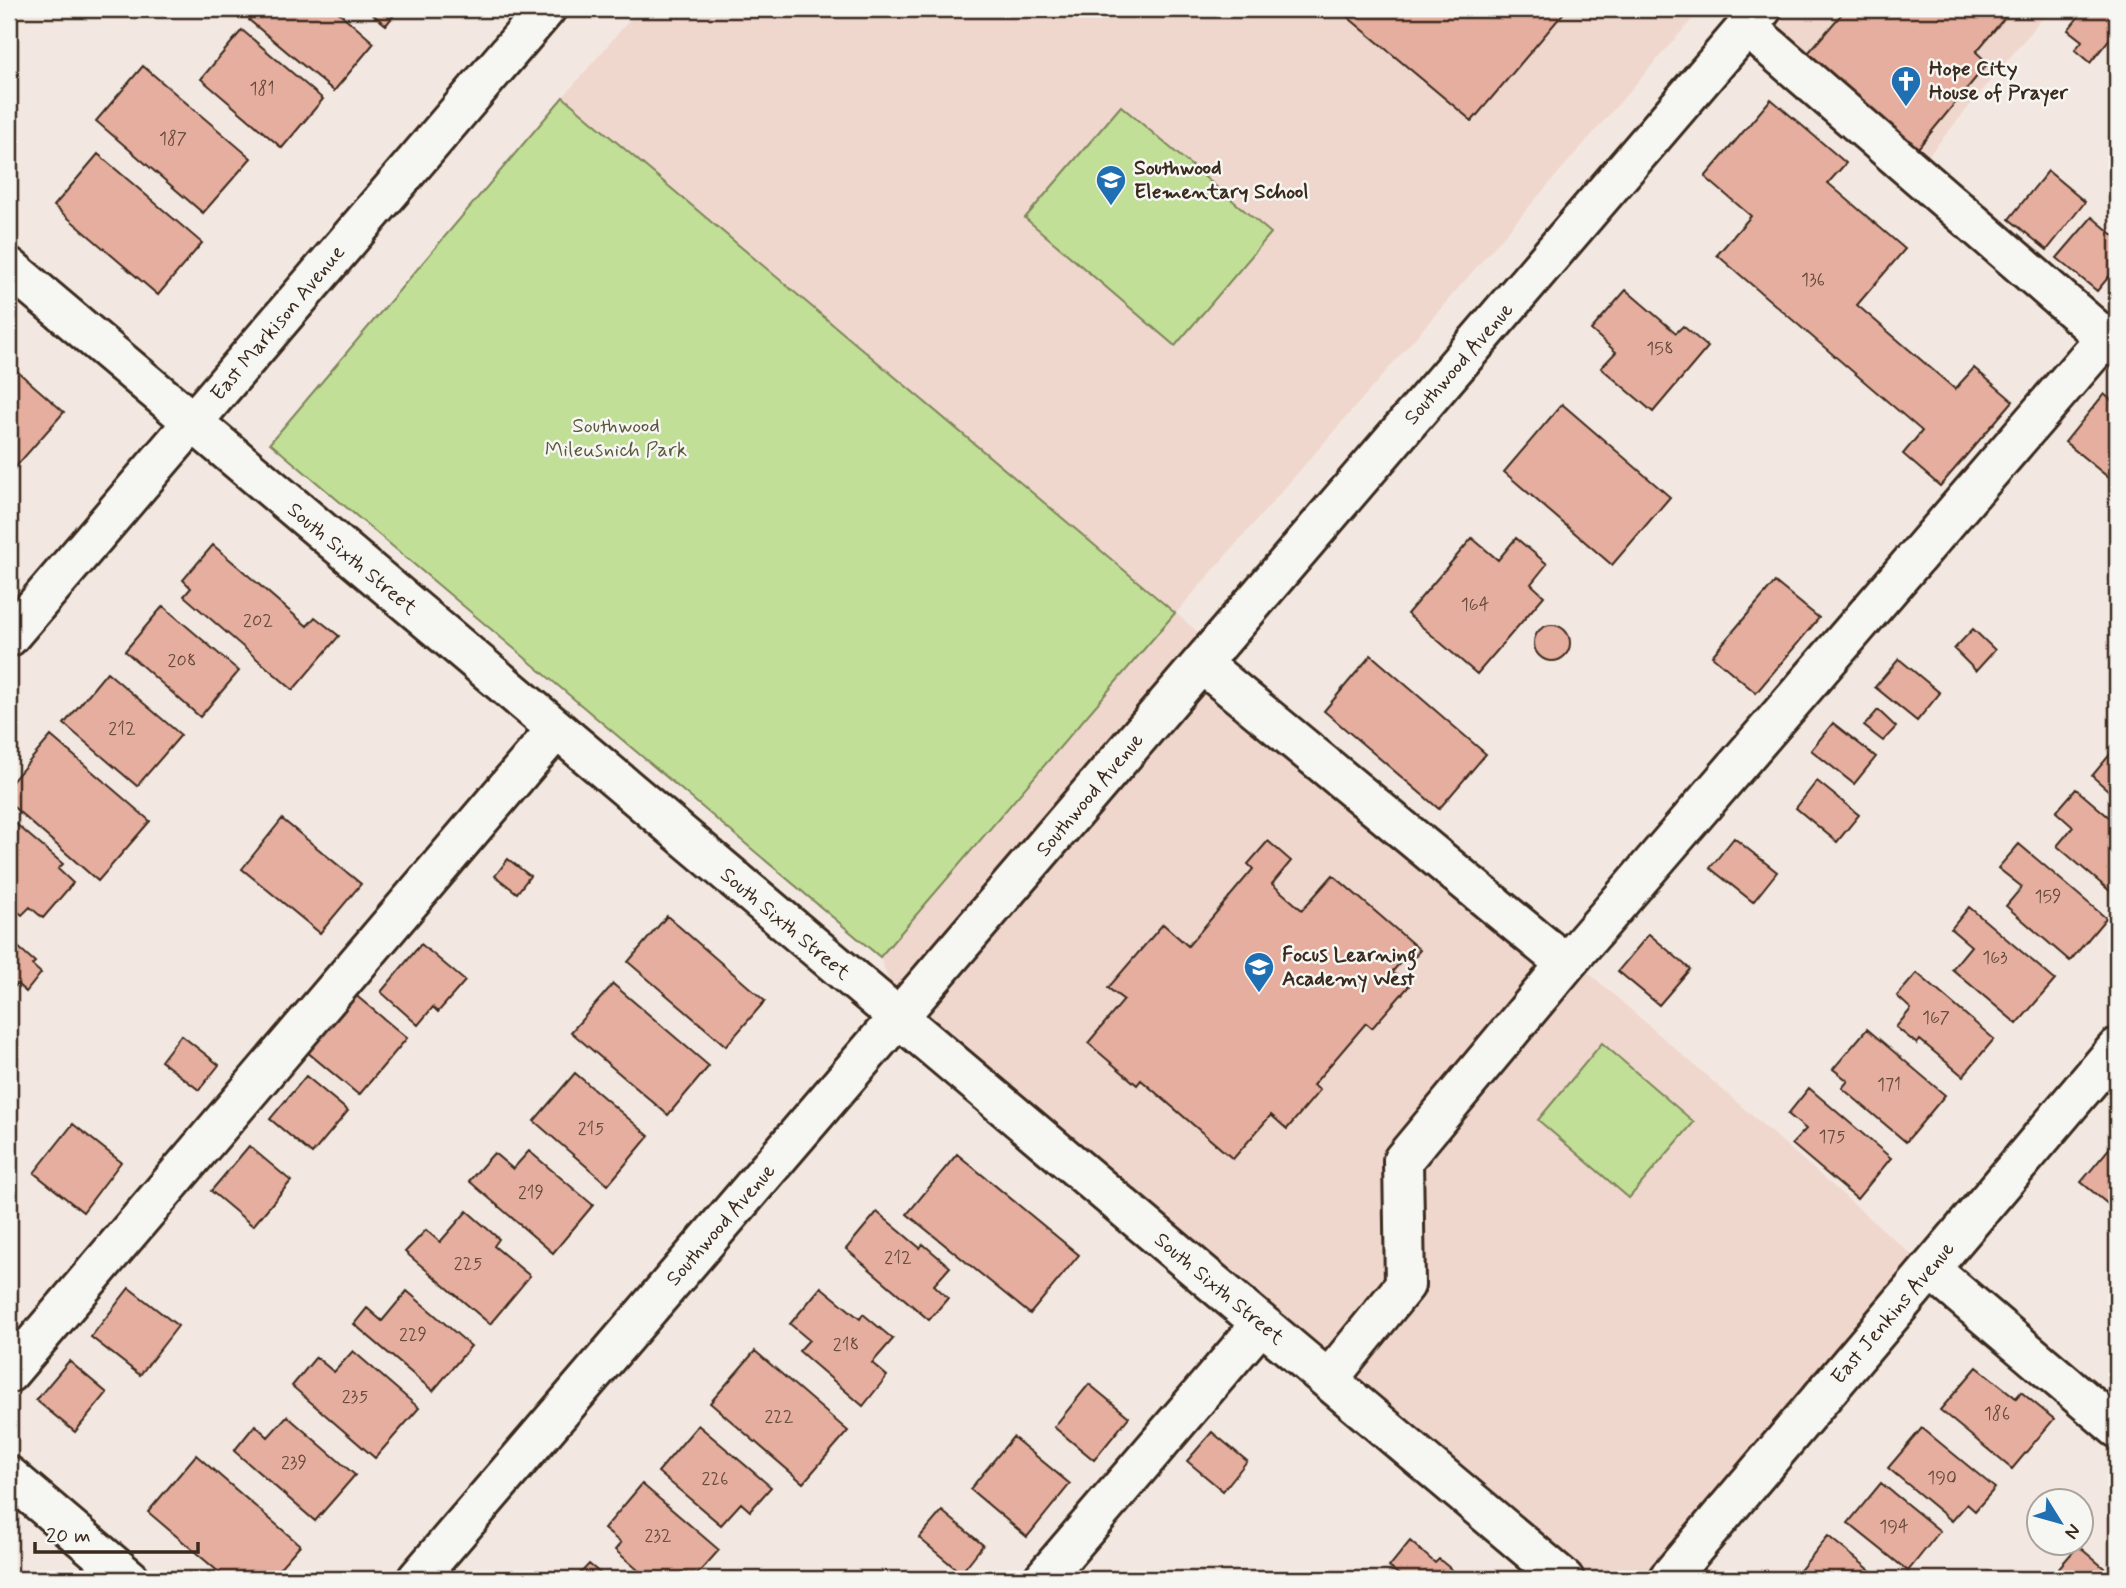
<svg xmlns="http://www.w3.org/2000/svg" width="2126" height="1588" viewBox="0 0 2126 1588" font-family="Mynerve,sans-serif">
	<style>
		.built { fill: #efd7cd }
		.green { fill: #c1df97; stroke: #7e845a; stroke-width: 2 }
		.building { fill: #e6ae9e; stroke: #3b2a1e; stroke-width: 2 }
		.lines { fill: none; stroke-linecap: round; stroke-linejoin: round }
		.minor-casing { stroke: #3b2a1e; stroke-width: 44 }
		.minor { stroke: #f6f6f2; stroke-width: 38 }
		.labels { text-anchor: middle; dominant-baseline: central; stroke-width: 5; stroke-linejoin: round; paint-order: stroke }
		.number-label { font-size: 18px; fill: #664b3e }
		.poi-label { font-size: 21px; font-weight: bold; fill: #3b2a1e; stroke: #f6f6f2; text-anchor: start }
		.street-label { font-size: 21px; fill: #3b2a1e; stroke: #f6f6f2 }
		.park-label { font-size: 21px; fill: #5c573c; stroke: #f6f6f2 }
	</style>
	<rect width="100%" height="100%" fill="#f3e8e1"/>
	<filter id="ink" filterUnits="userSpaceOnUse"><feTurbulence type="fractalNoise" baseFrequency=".0143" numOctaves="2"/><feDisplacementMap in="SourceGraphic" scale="14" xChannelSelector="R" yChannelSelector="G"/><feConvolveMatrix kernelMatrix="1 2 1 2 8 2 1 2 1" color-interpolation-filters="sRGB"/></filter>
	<g filter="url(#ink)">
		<!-- built -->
		<path class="built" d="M639,9H1701L1176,613L1943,1282L1687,1579H1578L905,1023L880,957L1175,613L563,97Z
			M1715,9H2050L1909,179Z"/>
		<!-- green -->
		<path class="green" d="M563,97L1175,613L880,957L270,443Z
			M1121,106L1271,233L1175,346L1025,218Z
			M1602,1043L1694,1122L1629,1198L1538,1120Z"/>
		<!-- building -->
		<path class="building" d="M258,9H335L374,43L334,91L249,20Z
			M366,9H399L386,25Z
			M1338,9H1567L1472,121Z
			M1846,9H2012L1976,52L1988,63L1914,153L1803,59Z
			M2073,9H2117V30L2090,63L2075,50L2082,41L2068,30L2080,15Z
			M242,30L323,99L282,148L201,79Z
			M143,66L251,158L203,213L96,121Z
			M1771,99L1846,163L1828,183L1905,249L1857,305L1955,389L1974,368L2013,401L1940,486L1903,454L1922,431L1717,255L1751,216L1705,177Z
			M98,154L202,243L158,295L54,206Z
			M2048,171L2085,202L2047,250L2009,219Z
			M2092,217L2117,238V267L2097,291L2057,258Z
			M1626,290L1676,333L1683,326L1708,347L1653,412L1601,368L1616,352L1591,330Z
			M9,364L64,412L13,470L9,467Z
			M2104,394L2117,405V478L2114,482L2065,442Z
			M1562,404L1670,497L1612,565L1504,472Z
			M1472,538L1498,560L1516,538L1547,564L1531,584L1544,596L1477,674L1407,614Z
			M213,545L307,626L315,617L339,636L293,690L184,596L191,588L183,580Z
			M1775,582L1819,618L1756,693L1712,656Z
			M163,606L239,671L200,717L125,651Z
			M1534 643a18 18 0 1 1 36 0a18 18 0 1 1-36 0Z
			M1973,629L1995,650L1976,671L1954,649Z
			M1371,655L1486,754L1439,809L1324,711Z
			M1899,659L1940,693L1917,721L1875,687Z
			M107,672L181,735L137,786L64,724Z
			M1878,710L1896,727L1883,741L1864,726Z
			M1833,723L1876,757L1854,784L1811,750Z
			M51,736L150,821L98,881L9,803V785Z
			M2117,746V798L2092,776Z
			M1817,781L1859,815L1837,842L1796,808Z
			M2076,789L2117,824V897L2057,846L2073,827L2056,812Z
			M9,818L63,864L58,869L73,883L43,918L30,907L22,915L9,904Z
			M282,819L361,884L320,933L242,869Z
			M1734,838L1777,872L1753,902L1710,868Z
			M1268,841L1291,861L1272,884L1302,910L1333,875L1420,950L1414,957L1409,953L1392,972L1409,986L1372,1028L1366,1023L1313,1085L1320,1090L1287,1129L1271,1115L1233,1159L1141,1080L1137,1085L1088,1043L1124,1000L1108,988L1163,924L1188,946L1253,869L1248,864Z
			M2019,844L2106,918L2070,961L2006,906L2022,887L1998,868Z
			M508,859L530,876L517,893L495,876Z
			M1969,907L2055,980L2017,1024L1952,969L1971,946L1951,929Z
			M667,916L765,1001L726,1046L628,962Z
			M1649,934L1690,969L1659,1005L1618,971Z
			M9,939L35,962L32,965L41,973L26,992L17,984L9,993Z
			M421,944L465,981L438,1012L433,1007L418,1025L381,992Z
			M1917,973L1994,1039L1963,1076L1920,1040L1917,1044L1896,1027L1911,1009L1897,996Z
			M613,984L709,1066L668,1115L571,1032Z
			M353,993L407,1038L359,1095L306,1051Z
			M1867,1029L1945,1095L1906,1142L1842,1088L1848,1081L1833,1069Z
			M181,1035L219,1065L199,1090L161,1061Z
			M575,1073L649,1136L608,1185L534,1121Z
			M306,1076L348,1111L312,1154L270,1119Z
			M1809,1088L1891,1158L1857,1199L1792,1144L1806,1129L1788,1114Z
			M73,1124L121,1162L83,1212L34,1173Z
			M2117,1139V1205L2114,1209L2081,1182Z
			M249,1146L291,1181L253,1226L211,1191Z
			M529,1151L593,1205L553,1253L469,1181L494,1153L513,1169Z
			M957,1154L1079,1255L1030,1314L907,1214Z
			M467,1211L499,1239L494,1246L530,1276L490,1324L405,1252L426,1230L440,1242Z
			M877,1212L920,1248L923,1244L950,1267L934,1285L948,1298L929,1320L846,1249Z
			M821,1287L860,1319L863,1314L893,1339L872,1363L887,1376L863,1406L799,1351L809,1340L790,1324Z
			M129,1288L178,1326L140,1375L91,1337Z
			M407,1291L471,1346L433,1391L354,1324L367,1308L382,1321Z
			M353,1351L419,1408L375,1458L292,1386L316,1357L334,1372Z
			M755,1351L848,1431L803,1483L710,1403Z
			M69,1361L107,1393L75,1432L36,1400Z
			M1977,1367L2016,1398L2021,1392L2054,1419L2012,1469L1940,1410Z
			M1089,1384L1129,1417L1094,1460L1054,1427Z
			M287,1416L355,1475L315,1521L234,1451L255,1425L268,1437Z
			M698,1425L771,1487L750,1511L741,1503L721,1525L658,1472Z
			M1922,1428L1995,1488L1975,1511L1967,1504L1952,1521L1888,1468Z
			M1212,1432L1247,1461L1223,1491L1187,1461Z
			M1013,1437L1070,1484L1027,1537L970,1489Z
			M196,1455L300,1545L270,1579H227L148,1512Z
			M1881,1483L1940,1531L1908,1571L1848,1523Z
			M642,1484L719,1550L693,1579L686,1573L680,1579H644L646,1577L615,1550L621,1543L604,1529Z
			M942,1511L983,1545L961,1573L919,1538Z
			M1828,1536L1881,1579H1793Z
			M1410,1541L1435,1563L1439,1559L1463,1579H1398L1401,1576L1389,1567Z
			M2078,1546L2117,1579H2049Z
			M589,1564L607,1579H575Z"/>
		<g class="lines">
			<!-- minor casing -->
			<g class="minor-casing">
				<path id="minor" d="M1747,27L2117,348
					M9,267L1564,1579
					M9,637L546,9
					M1202,664L1566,964L2105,338
					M1930,1269L2117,1428
					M9,1373L555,731
					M1328,1380L1405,1285L1403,1160L1566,964
					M9,1476L130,1579
					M417,1579L1762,9
					M1043,1579L1261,1324
					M1668,1579L2117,1048"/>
			</g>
			<!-- minor -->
			<use href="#minor" class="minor"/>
		</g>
	</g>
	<!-- icons -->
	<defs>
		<g id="church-pin" transform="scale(1.575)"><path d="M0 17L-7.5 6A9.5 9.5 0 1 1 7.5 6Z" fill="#1f6fb2" stroke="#f6f6f2"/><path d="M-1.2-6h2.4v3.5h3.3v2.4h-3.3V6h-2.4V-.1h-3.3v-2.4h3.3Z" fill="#fff"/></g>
		<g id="school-pin" transform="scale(1.575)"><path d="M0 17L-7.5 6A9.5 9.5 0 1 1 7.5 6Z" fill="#1f6fb2" stroke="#f6f6f2"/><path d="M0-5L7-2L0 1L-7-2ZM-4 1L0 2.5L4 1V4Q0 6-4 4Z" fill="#fff"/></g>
	</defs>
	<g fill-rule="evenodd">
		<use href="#church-pin" x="1906" y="81"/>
		<use href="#school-pin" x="1111" y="180"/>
		<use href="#school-pin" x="1259" y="967"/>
	</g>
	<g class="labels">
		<!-- number labels -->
		<g class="number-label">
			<text x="262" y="89">181</text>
			<text x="173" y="139">187</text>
			<text x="1813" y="280">136</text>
			<text x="1660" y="349">158</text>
			<text x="1475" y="605">164</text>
			<text x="258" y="621">202</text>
			<text x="182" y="661">208</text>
			<text x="122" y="729">212</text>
			<text x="2048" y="897">159</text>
			<text x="1995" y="958">163</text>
			<text x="1936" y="1018">167</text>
			<text x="1889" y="1085">171</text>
			<text x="591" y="1129">215</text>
			<text x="1832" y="1137">175</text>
			<text x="531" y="1193">219</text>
			<text x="898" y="1258">212</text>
			<text x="468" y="1264">225</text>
			<text x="413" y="1335">229</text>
			<text x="846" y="1345">218</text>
			<text x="355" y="1397">235</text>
			<text x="1997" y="1414">186</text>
			<text x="779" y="1417">222</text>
			<text x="294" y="1463">239</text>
			<text x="1942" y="1478">190</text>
			<text x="715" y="1479">226</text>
			<text x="1894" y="1527">194</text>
			<text x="658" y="1536">232</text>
		</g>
		<!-- poi labels -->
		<g class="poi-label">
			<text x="1929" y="69">Hope City<tspan x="1929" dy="24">House of Prayer</tspan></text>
			<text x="1134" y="168">Southwood<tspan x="1134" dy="24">Elementary School</tspan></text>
			<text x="1282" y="955">Focus Learning<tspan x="1282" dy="24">Academy West</tspan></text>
		</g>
		<!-- street labels -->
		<g class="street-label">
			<text transform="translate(278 323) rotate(-50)">East Markison Avenue</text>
			<text transform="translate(1459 364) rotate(-49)">Southwood Avenue</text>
			<text transform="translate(352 559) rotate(40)">South Sixth Street</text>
			<text transform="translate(1090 795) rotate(-50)">Southwood Avenue</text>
			<text transform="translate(785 924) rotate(40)">South Sixth Street</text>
			<text transform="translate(721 1225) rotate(-49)">Southwood Avenue</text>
			<text transform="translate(1219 1289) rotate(40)">South Sixth Street</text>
			<text transform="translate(1893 1313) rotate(-50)">East Jenkins Avenue</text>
		</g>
		<!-- park labels -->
		<g class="park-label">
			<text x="616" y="426">Southwood<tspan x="616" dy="24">Mileusnich Park</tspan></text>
		</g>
	</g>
	<!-- margin -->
	<rect width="2126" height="1588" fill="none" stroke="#f6f6f2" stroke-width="35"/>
	<rect x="18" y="18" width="2091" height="1553" fill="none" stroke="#3b2a1e" stroke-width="2.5" filter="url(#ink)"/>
	<!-- north arrow -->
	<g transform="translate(2060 1522) rotate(127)"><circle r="33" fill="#f6f6f2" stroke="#aba49d" stroke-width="2"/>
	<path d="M0-5L12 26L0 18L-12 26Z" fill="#1f6fb2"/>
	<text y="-10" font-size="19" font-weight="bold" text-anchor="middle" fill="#3b2a1e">N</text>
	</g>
	<!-- scale -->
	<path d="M35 1542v10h163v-10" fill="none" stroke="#3b2a1e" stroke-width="3.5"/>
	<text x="46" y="1542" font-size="21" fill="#3b2a1e" stroke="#f6f6f2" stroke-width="5" paint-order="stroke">20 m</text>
</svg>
